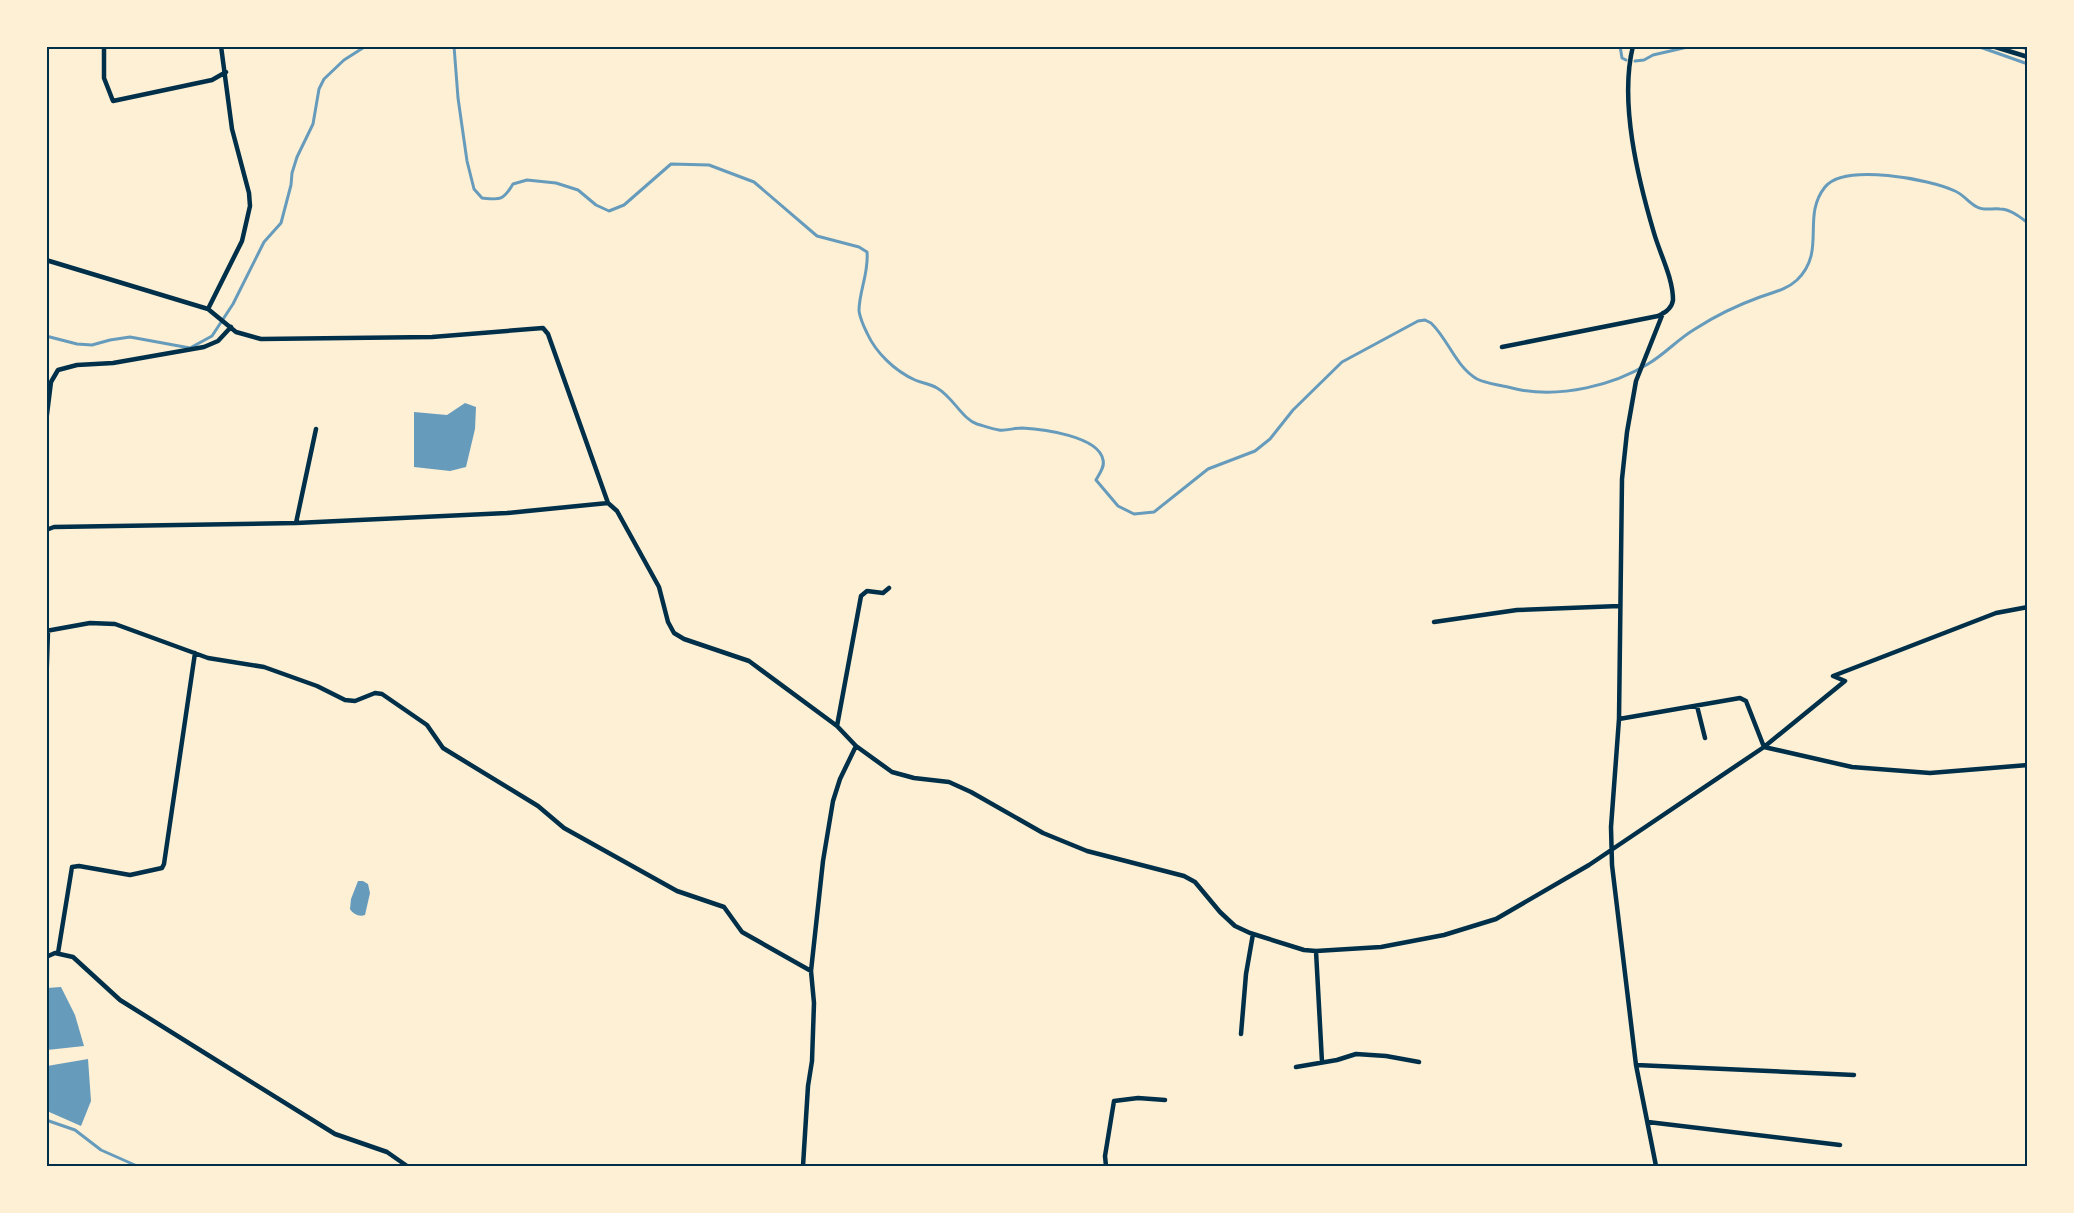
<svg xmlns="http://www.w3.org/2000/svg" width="2074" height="1213" viewBox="0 0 2074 1213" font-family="'Varela Round',sans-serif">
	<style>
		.water { fill: #669bbc }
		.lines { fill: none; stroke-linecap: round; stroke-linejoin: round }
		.stream { stroke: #669bbc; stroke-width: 3 }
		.minor { stroke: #003049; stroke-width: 4.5 }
		.neatline { fill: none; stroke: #003049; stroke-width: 2 }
	</style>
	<rect width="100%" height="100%" fill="#fdf0d5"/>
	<!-- water -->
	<path class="water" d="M465,403L476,407L475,429L466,467L450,471L414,467V412L447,415Z
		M358,881H363L368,884L370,893L365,915C359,917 353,914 350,909L351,899Z
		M61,987L75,1015L84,1046L47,1050V988Z
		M88,1059L91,1101L81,1126L47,1111V1066Z"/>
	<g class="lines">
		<!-- stream -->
		<path class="stream" d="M404,46H421
			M454,46L458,98L467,161L474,189L482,198C500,200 503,201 513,184L527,180L556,183L578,190L596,205L609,211L624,205L671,164L709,165L754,182L817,236L859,247L867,252C869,273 859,291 859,311C860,317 864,327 867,333C876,353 895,371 915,380C922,383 930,384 937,388C953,397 962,419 977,424C984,426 992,429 999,430C1006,431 1014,428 1022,428C1042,429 1099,436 1103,460C1105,467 1099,474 1096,480L1118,506L1134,514L1154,512L1208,469L1255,451L1270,439L1293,410L1342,362L1418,321L1425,320L1431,323C1448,339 1456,367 1477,379C1485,383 1494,384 1503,386C1509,387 1515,389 1521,390C1562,397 1612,386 1648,364C1665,354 1678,339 1695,329C1715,316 1738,305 1760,297C1774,292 1786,290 1797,280C1827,251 1801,217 1825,187C1844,163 1930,179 1955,191C1964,195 1969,203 1977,207C1984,211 1992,208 2000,209C2010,209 2020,217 2028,223
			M1620,46L1622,58L1626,60
			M1977,46L2025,63
			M2018,46L2028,49
			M1635,61L1644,60L1653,55L1692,46
			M46,336L77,344L92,345L110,340L130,337L190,348L212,336L233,304L264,242L281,223L291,185L292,173L297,157L313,124L319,89L324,79L344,60L366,46
			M46,1120L75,1130L101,1150L137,1166"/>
		<!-- minor -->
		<path class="minor" d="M104,46V78L113,101L212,80L226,72
			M221,46L232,129L249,193L250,206L242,241L208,309L236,332L261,339L432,337L543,328L548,334L608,503
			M1992,46L2028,57
			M46,260L208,309
			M1502,347L1658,316C1665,313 1672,308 1673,300C1673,278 1660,254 1654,233C1638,179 1619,102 1633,46
			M46,422L51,382L58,370L77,365L113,363L204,347L218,341L231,327
			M296,523L316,429
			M46,530L54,527L296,523L507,513L608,503L617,511L659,587L668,622L674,633L684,639L749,661L837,726L856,746L892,772L914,778L949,782L971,792L1043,833L1087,851L1184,876L1195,882L1220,912L1235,926L1250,933L1304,950L1316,951L1381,947L1444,935L1496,919L1589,865L1764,747L1845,681L1833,676L1996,613L2028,607
			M1434,622L1517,610L1619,606
			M46,631L90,623L115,624L208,658L264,667L317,686L345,700L355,701L375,693L382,694L427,725L443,748L538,806L564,828L677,891L724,907L742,932L811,971
			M46,691L48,631
			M1697,706L1705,738
			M1619,719L1740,698L1746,701L1764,747L1852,767L1930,773L2028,765
			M837,726L861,596L867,591L883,593L889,588
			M1316,951L1322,1062
			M58,953L72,867L79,866L130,875L162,868L164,864L195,653
			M46,957L55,953L73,957L120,1000L208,1055L335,1134L387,1152L407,1166
			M1241,1034L1246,974L1253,934
			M1636,1065L1854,1075
			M1296,1067L1337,1060L1356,1054L1386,1056L1419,1062
			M1648,1122L1840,1145
			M803,1166L808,1086L812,1061L814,1003L811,971L823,861L833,801L840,779L856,746
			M1106,1166L1105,1156L1114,1101L1138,1098L1165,1100
			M1656,1166L1636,1065L1612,865L1611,827L1619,719L1622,479L1627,432L1636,381L1663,313"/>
	</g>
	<!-- border -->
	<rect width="2074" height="1213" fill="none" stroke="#fdf0d5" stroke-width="96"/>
	<rect x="48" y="48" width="1978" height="1117" class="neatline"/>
</svg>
